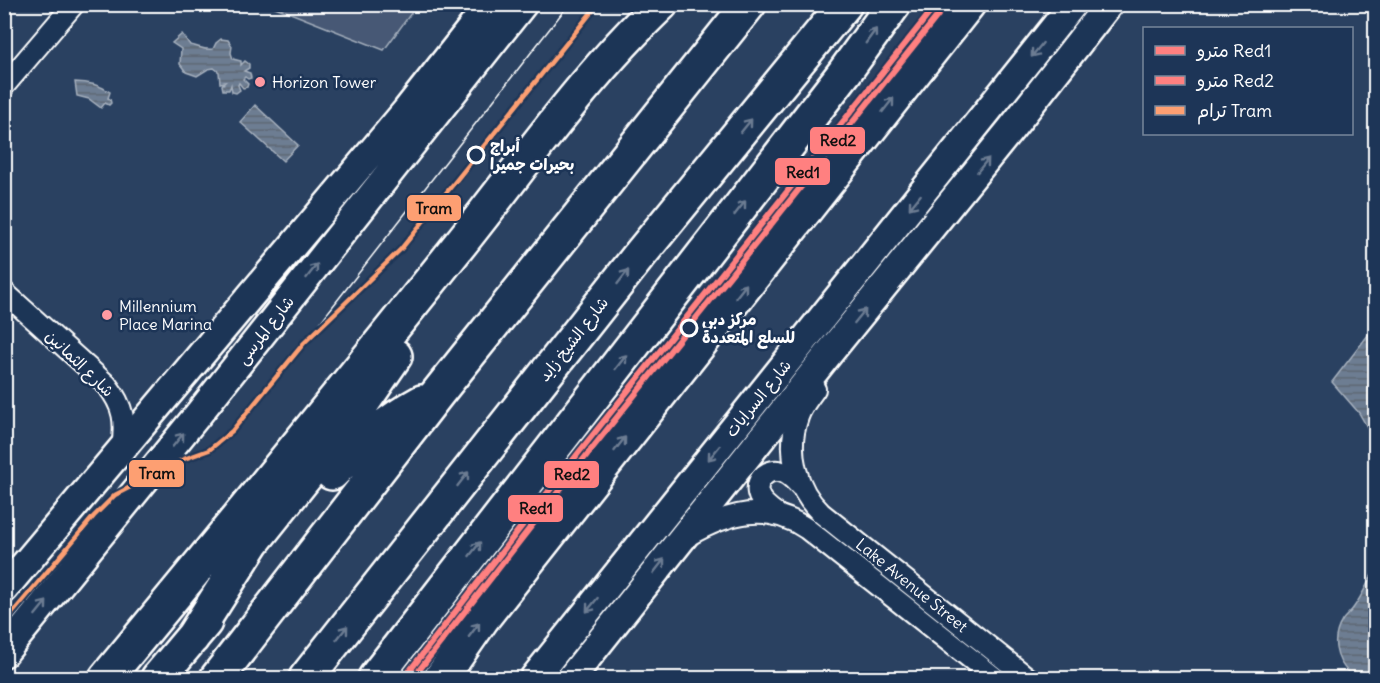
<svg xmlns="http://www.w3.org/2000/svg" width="1380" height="683" viewBox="0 0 1380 683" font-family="Delius,'Playpen Sans Arabic',sans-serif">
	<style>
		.green { fill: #465975; stroke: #a2acba; stroke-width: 1.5 }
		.water { fill: url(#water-rules); stroke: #a7b1be; stroke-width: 1.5 }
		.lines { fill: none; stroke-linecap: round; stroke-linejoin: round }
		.minor-casing { stroke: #fff; stroke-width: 24 }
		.secondary-casing { stroke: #fff; stroke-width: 32 }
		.motorway-casing { stroke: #fff; stroke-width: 38 }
		.minor { stroke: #1d3557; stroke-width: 20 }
		.secondary { stroke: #1d3557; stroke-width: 27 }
		.motorway { stroke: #1d3557; stroke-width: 33 }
		.tram { stroke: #fff; stroke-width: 1.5 }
		.tram-1-casing { stroke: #1d3557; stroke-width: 9 }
		.tram-1 { stroke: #fd9f72; stroke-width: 4.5 }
		.metro-1-casing { stroke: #1d3557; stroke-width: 10 }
		.metro-2-casing { stroke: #1d3557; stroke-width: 10 }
		.metro-1 { stroke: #ff8080; stroke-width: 6 }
		.metro-2 { stroke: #ff8080; stroke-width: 6 }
		.oneway { stroke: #6c7c92 }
		.poi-dot { fill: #ff9aa2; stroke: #1d3557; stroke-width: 2 }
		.stop-dot { fill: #1d3557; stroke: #fff; stroke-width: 3 }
		.labels { text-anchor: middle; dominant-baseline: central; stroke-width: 5; stroke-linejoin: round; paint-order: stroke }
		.poi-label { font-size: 16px; fill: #fff; stroke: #1d3557; text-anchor: start }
		.stop-label { font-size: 16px; font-weight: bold; fill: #fff; stroke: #1d3557; text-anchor: start }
		.street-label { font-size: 16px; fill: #fff; stroke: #1d3557 }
		.line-badge { stroke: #1d3557; stroke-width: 2 }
		.pale-badge-label { font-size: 16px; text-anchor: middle; font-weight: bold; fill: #111 }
	</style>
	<defs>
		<pattern id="water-rules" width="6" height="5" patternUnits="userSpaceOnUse" patternTransform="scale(1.5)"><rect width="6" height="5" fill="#6d7d92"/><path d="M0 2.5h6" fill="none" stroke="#5e6772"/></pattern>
	</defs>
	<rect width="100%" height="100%" fill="#2a4161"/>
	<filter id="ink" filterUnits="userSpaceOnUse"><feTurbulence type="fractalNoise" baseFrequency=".0167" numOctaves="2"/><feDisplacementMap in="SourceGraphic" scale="12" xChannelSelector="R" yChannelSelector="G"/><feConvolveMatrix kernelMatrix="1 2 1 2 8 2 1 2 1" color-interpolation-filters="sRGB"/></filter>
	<g filter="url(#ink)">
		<!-- green -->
		<path class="green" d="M270,5H417L384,50Z"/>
		<!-- water -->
		<path class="water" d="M182,34L190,45C198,46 205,51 213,49L216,43L221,39L228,40L232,46L231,53L233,59L241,61V65L245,61L249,64V68L244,71L250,73L251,78L248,79L245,77L243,79L248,84L247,87L243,88L239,83L238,85L240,90L236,93L232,92L231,85L229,90H223L222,85L225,82L220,83L219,72L214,68L208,69L197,76L186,72L180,64L181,49L172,43Z
			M75,82C88,82 100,85 110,92L108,98L110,99L111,103L109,105L105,103L101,108L89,99L77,96Z
			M255,105L298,145L283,161L240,122Z
			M1375,326V441L1359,413L1332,382Z
			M1375,570V676C1367,680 1357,680 1349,673C1335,659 1331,639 1342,621C1345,616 1351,612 1354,607C1362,596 1368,582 1375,570Z"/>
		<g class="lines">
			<!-- minor casing -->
			<g class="minor-casing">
				<path id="minor" d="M4,86L74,4
					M4,292L107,385C124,407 126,421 122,449
					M815,389C809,398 801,407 798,417C786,451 796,489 821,513L1028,678
					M777,514C770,509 760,502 758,493C755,479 769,467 782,472C790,474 796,482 801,487
					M689,535C728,513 767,501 807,529L995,678"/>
			</g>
			<!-- secondary casing -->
			<g class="secondary-casing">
				<path id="secondary" d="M4,589L406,111L490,4
					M4,653L200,412L523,4
					M534,678L1073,4
					M571,678L830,352L1011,129L1109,4"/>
			</g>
			<!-- motorway casing -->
			<g class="motorway-casing">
				<path id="motorway" d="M332,473C360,445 387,421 422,402
					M192,638L253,542L353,417L395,356
					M106,678C222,538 338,397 452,254C520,170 582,79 661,4
					M158,678L205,622
					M217,678L437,394L749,4
					M306,678L638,257L845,4
					M375,678L844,73L894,4
					M441,678L482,619L968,4"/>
			</g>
			<!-- minor -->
			<use href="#minor" class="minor"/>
			<!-- secondary -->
			<use href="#secondary" class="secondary"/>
			<!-- motorway -->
			<use href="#motorway" class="motorway"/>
			<!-- tram -->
			<path class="tram" d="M304,343L569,4"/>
			<!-- tram-1 casing -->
			<g class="tram-1-casing">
				<path id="tram-1" d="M4,623L94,516L115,495L184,459L209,450L232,431L304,343L401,249L598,4"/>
			</g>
			<!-- tram-1 -->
			<use href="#tram-1" class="tram-1"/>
			<!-- metro-1 casing -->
			<g class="metro-1-casing">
				<path id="metro-1" d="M404,678L580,451L937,4"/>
			</g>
			<!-- metro-2 casing -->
			<g class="metro-2-casing">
				<path id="metro-2" d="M413,678L586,456L943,9"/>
			</g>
			<!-- metro-1 -->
			<use href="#metro-1" class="metro-1"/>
			<!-- metro-2 -->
			<use href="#metro-2" class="metro-2"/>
		</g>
		<!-- one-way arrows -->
		<defs><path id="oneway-shaft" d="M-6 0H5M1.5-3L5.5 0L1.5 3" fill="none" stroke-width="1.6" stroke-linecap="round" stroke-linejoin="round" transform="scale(1.5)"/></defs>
		<g class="oneway">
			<use href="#oneway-shaft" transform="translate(871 36) rotate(-54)"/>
			<use href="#oneway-shaft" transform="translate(1037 50) rotate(129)"/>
			<use href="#oneway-shaft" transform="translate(888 105) rotate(-52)"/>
			<use href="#oneway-shaft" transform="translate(746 126) rotate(-51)"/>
			<use href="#oneway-shaft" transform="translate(983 165) rotate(-51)"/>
			<use href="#oneway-shaft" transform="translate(915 202) rotate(129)"/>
			<use href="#oneway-shaft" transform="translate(740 208) rotate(-52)"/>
			<use href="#oneway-shaft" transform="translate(312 271) rotate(-52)"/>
			<use href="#oneway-shaft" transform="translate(623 277) rotate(-52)"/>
			<use href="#oneway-shaft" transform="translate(741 291) rotate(-52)"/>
			<use href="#oneway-shaft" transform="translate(860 316) rotate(-51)"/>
			<use href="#oneway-shaft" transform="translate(621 362) rotate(-52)"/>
			<use href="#oneway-shaft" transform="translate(178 440) rotate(-51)"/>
			<use href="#oneway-shaft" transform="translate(620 444) rotate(-52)"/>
			<use href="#oneway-shaft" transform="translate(714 453) rotate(129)"/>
			<use href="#oneway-shaft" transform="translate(463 479) rotate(-52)"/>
			<use href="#oneway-shaft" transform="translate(475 549) rotate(-52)"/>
			<use href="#oneway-shaft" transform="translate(659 566) rotate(-52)"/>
			<use href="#oneway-shaft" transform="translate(592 605) rotate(129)"/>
			<use href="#oneway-shaft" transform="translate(41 608) rotate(-51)"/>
			<use href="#oneway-shaft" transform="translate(474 630) rotate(-53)"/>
			<use href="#oneway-shaft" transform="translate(342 633) rotate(-52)"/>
		</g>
	</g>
	<!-- markers -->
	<g class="poi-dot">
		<circle cx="260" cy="82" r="6"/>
		<circle cx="107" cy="315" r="6"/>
	</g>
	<g class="stop-dot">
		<circle cx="476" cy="155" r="8"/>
		<circle cx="689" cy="328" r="8"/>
	</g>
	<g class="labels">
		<!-- poi labels -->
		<g class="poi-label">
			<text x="272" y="82">Horizon Tower</text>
			<text x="119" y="306">Millennium<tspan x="119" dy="18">Place Marina</tspan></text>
		</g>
		<!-- stop labels -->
		<g class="stop-label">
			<text x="490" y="146">أبراج<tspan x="490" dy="18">بحيرات جميرا</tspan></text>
			<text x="702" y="319">مركز دبي<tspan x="702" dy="18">للسلع المتعددة</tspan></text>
		</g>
		<!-- street labels -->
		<g class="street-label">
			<text transform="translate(265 330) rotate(-52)">شارع المرسى</text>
			<text transform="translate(573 339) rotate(-52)">شارع الشيخ زايد</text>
			<text transform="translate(80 363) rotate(44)">شارع الثمانين</text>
			<text transform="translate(758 398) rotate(-51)">شارع السرايات</text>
			<text transform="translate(912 585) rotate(39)">Lake Avenue Street</text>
		</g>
	</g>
	<g class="line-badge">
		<rect x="809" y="126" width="57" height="29" rx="6" fill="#ff8080"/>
		<rect x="774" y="157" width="57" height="29" rx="6" fill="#ff8080"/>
		<rect x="406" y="194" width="56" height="28" rx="6" fill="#fd9f72"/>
		<rect x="128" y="459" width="57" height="29" rx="6" fill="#fd9f72"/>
		<rect x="543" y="460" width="57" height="29" rx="6" fill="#ff8080"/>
		<rect x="507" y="494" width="57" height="29" rx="6" fill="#ff8080"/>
	</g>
	<g class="pale-badge-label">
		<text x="838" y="146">Red2</text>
		<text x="803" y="178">Red1</text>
		<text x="434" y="214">Tram</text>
		<text x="157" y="479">Tram</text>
		<text x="572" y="480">Red2</text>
		<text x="536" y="514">Red1</text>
	</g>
	<!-- margin -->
	<rect width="1380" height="683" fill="none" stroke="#1d3557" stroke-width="24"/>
	<rect x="12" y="12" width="1356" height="659" fill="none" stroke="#fff" stroke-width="2" filter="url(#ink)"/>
	<!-- legend -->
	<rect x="1143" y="27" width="210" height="108" fill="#1d3557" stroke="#77869a" stroke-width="1.5"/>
	<rect x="1155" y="46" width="30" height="9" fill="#ff8080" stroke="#77869a" stroke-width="1.5"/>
	<text x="1197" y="57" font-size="18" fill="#ffffff">مترو Red1</text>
	<rect x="1155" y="76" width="30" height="9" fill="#ff8080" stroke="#77869a" stroke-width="1.5"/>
	<text x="1197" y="87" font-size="18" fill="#ffffff">مترو Red2</text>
	<rect x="1155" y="106" width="30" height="9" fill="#fd9f72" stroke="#77869a" stroke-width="1.5"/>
	<text x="1197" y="117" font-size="18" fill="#ffffff">ترام Tram</text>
</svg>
